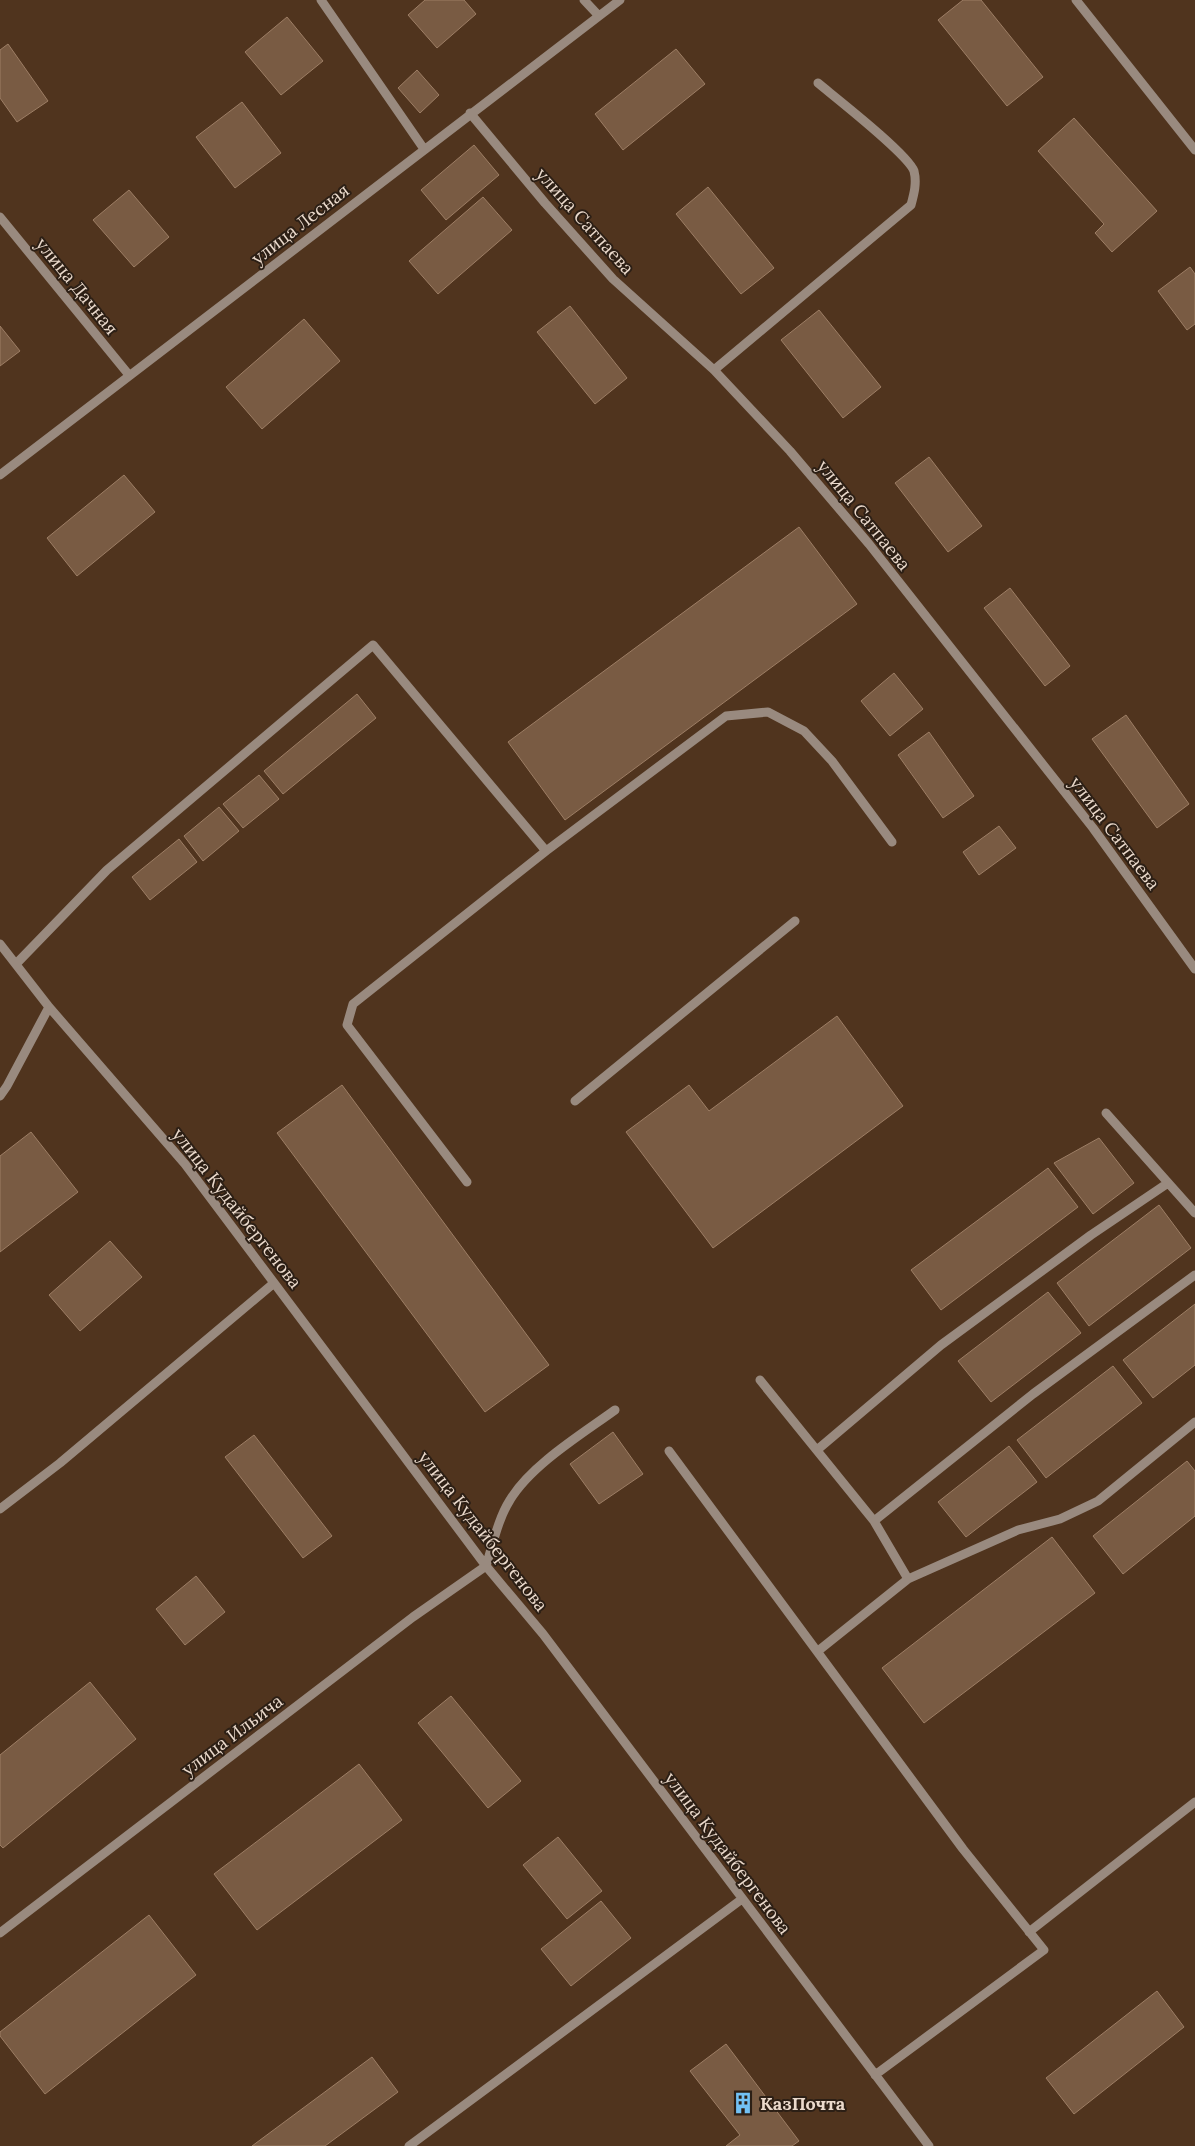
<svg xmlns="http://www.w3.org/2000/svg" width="1195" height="2146" viewBox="0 0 1195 2146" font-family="Lora,serif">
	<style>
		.building { fill: #795b43; stroke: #9d7e65 }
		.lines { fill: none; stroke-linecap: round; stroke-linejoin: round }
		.minor { stroke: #998a7f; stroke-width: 9 }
		.labels { text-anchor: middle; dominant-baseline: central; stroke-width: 4; stroke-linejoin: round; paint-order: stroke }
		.street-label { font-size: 18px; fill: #ebdacc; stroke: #2c1f15 }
		.poi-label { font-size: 18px; font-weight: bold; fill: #ebdacc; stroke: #2c1f15; text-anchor: start }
	</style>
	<rect width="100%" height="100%" fill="#50341e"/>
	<!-- building -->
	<path class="building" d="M425,0H464L476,14L437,48L408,15Z
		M963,0H981L1043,77L1007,106L938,20Z
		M287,17L323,61L281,95L245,52Z
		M8,44L48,101L17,122L0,98V50Z
		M676,49L705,84L623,150L595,114Z
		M417,70L439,95L420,113L398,88Z
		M242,102L281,153L235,188L196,137Z
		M1074,118L1157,211L1112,252L1095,233L1104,224L1038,151Z
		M474,145L499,175L446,220L421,190Z
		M708,187L774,268L741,294L676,214Z
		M129,190L169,237L134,267L93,220Z
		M483,197L512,230L438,294L409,261Z
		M1190,267L1195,274V324L1187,330L1158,291Z
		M570,306L627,378L595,404L537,332Z
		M819,310L881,387L843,418L781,340Z
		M304,319L340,361L262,429L226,387Z
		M0,326L20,351L0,366Z
		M929,457L982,526L948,552L895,483Z
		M124,475L155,512L77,576L47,538Z
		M799,527L857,604L565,820L508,742Z
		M1010,588L1070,666L1045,686L984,608Z
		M894,673L923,709L890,736L861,701Z
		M357,694L376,718L283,794L264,771Z
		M1126,715L1189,804L1157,828L1092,739Z
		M929,732L974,796L943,818L898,755Z
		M259,775L279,799L243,828L223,804Z
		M219,807L239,831L203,861L184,836Z
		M999,826L1016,848L979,875L963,852Z
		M179,839L197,862L150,900L132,877Z
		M837,1016L903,1106L713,1248L626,1132L689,1085L709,1111Z
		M342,1085L549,1365L485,1412L277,1133Z
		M31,1132L78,1192L0,1252V1156Z
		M1099,1138L1134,1183L1093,1214L1054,1163Z
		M1048,1168L1078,1207L941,1310L911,1270Z
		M1159,1205L1191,1248L1089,1326L1057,1283Z
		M110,1241L142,1277L80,1331L49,1295Z
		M1048,1292L1081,1333L991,1402L958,1361Z
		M1195,1304V1365L1153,1398L1123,1360Z
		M1113,1366L1142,1403L1046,1478L1017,1440Z
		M613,1432L643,1474L599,1504L570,1464Z
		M254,1435L332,1536L303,1558L225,1457Z
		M1009,1446L1037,1482L966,1537L938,1502Z
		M1187,1461L1195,1471V1516L1123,1574L1093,1536Z
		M1052,1537L1095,1593L924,1723L882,1668Z
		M196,1576L225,1612L185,1645L156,1609Z
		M90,1682L136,1739L3,1848L0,1845V1755Z
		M451,1696L521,1781L488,1808L418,1723Z
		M359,1764L402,1820L257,1930L214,1874Z
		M558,1837L602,1891L567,1919L523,1865Z
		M601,1901L631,1938L571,1986L541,1949Z
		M149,1915L196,1975L45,2094L0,2036V2032Z
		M1157,1991L1184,2027L1074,2114L1046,2078Z
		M726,2044L799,2141L792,2146H726L740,2135L690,2071Z
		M372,2057L398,2092L325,2146H252Z"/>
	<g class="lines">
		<!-- minor -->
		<path class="minor" d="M321,0L424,149
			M584,0L599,16
			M1076,0L1195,150
			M470,113L545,203L613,279L714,370L790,451L869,544L1093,828L1195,969
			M0,217L129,375
			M714,370L911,205C914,194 917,183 914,171C908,154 836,98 818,83
			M0,475L620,0
			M0,944L49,1007L185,1164L486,1566L543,1634L929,2146
			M16,964L107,870L373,645L546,851
			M0,1096L7,1086L49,1007
			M575,1101L795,921
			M1106,1113L1195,1213
			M467,1182L347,1025L353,1004L546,851L726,716L768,712L804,731L832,761L892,842
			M760,1380L874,1521L1033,1394L1195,1275
			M817,1450L941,1345L1091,1235L1168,1183
			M669,1451L963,1849L1044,1950L875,2075
			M0,1509L60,1463L274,1283
			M874,1521L908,1579
			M486,1566C493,1544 498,1519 510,1500C531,1465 582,1434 615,1410
			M818,1651L908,1579L1018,1530L1060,1519L1098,1501L1195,1422
			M1029,1932L1195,1802
			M0,1933L413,1617L486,1566
			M409,2146L742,1899"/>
	</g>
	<!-- icons -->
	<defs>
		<g id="building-bare" transform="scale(1.725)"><path d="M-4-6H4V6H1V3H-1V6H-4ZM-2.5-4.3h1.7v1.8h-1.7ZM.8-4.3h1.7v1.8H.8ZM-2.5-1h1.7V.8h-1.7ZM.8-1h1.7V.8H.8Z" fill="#72c1f5" stroke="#2c1f15" stroke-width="2.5" paint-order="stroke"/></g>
	</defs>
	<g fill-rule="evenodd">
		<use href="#building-bare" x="743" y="2103"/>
	</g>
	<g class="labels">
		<!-- street labels -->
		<g class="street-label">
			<text transform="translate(585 221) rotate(48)">улица Сатпаева</text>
			<text transform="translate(300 224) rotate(-38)">улица Лесная</text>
			<text transform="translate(77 286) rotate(51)">улица Дачная</text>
			<text transform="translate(864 515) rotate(51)">улица Сатпаева</text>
			<text transform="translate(1115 833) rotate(53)">улица Сатпаева</text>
			<text transform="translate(237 1208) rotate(52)">улица Кудайбергенова</text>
			<text transform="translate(483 1531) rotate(52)">улица Кудайбергенова</text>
			<text transform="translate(232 1735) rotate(-37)">улица Ильича</text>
			<text transform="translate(728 1853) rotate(53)">улица Кудайбергенова</text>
		</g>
		<!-- poi labels -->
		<g class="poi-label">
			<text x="760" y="2103">КазПочта</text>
		</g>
	</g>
</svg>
